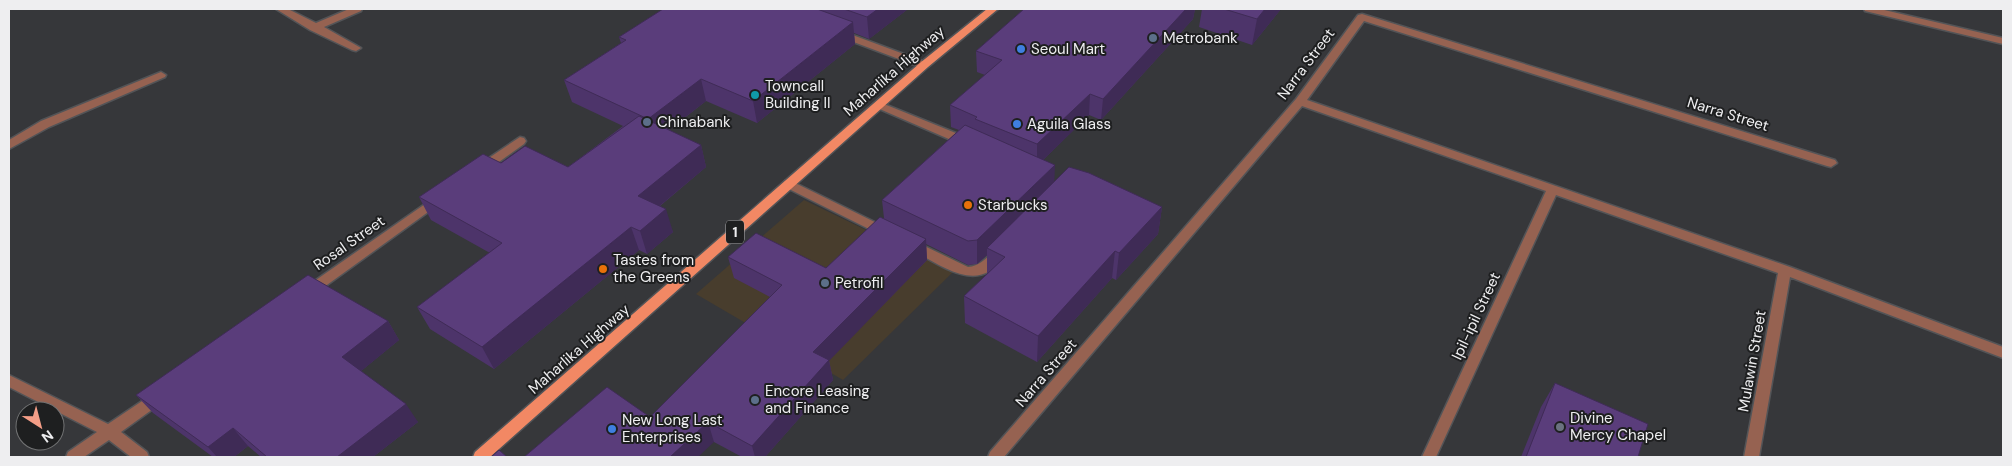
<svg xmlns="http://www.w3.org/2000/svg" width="2012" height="466" viewBox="0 0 2012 466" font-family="'DM Sans',sans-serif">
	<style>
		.commercial { fill: #483d2d }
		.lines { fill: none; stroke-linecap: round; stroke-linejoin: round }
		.minor-casing { stroke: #535457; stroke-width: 3 }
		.major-casing { stroke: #535457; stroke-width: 3 }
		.minor { fill: #966251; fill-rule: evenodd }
		.major { fill: #f28864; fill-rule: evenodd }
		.wall { fill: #4d346a }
		.shaded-wall { fill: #3f2b56 }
		.building { fill: #5a3d7b; stroke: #3f2b56 }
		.service-dot { fill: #5c6f8a; stroke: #1e1f20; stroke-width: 2 }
		.shop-dot { fill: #3f7fe0; stroke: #1e1f20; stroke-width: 2 }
		.culture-dot { fill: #0f9aa8; stroke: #1e1f20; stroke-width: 2 }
		.food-dot { fill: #e8710a; stroke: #1e1f20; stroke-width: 2 }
		.worship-dot { fill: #6b7280; stroke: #1e1f20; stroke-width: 2 }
		.labels { text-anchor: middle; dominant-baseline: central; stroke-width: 4; stroke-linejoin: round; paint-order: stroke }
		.shield { fill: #1e1f20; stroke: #b0b0b2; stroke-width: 1 }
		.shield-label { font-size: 14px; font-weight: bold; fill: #eeeef0 }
		.poi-label { font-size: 15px; fill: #eeeef0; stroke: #1e1f20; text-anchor: start }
		.street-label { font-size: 15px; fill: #eeeef0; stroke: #1e1f20 }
	</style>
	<rect width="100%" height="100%" fill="#36373a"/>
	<!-- commercial -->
	<path class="commercial" d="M804,200L953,272L843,380L696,294Z"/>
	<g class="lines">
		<!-- minor casing -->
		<g class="minor-casing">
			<path id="minor" d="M276,9H288L316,23L349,9H362L361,11L324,27L361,48L356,51L352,50L310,30Z
				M1864,9H1880L2003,38V44L1865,11Z
				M1362,14L1835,160L1837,163L1831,167L1827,166L1364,21L1307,100L1790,267L2003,347V358L1790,277L1759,457H1744L1778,273L1556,195L1436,457H1422L1546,191L1302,106L1004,457H988L990,452L1296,99L1358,15Z
				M839,30L928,63L929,65L924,68L920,67L835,35L834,33Z
				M161,72L166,75L165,77L49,127L9,149V140L41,121Z
				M879,102L973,140L975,143L969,147L965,146L875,107L873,105L875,103Z
				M520,137L524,138L526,141L524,144L485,172H477L475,169L477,166Z
				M789,180L889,229L891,232L885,236L881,235L785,187L783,184L785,181Z
				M438,195L442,196L444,199L442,202L313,295H303L301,292L303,289Z
				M912,240L968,267C986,266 990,247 1004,251L1005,254C980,298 940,264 908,248L906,245L908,242Z
				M9,375L108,424L154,393L159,391L164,393L166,397L164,401L121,432L147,452L149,457H131L109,440L84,457H66L68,452L97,432L9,387Z"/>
		</g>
		<!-- major casing -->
		<g class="major-casing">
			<path id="major" d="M987,9H998L928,67L490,457H473L475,452L920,63Z"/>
		</g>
		<!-- minor -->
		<use href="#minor" class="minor"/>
		<!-- major -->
		<use href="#major" class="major"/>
	</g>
	<!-- wall -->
	<path class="wall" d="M663,9H908L869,39L854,33L855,44L757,123L706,101L669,130L701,145L706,167L660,206L673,232L647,254L639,250L494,369L430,329L417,307L490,253L431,220L419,197L501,163L568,167L623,126L572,102L564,80L621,43L619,37Z
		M1024,9H1195L1193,19L1101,120L1089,115L1043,160L1054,182L1162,207L1158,234L1116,280L1112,278L1037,362L965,323L964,296L987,274V255L977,264L968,265L926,244L927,260L829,360L833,380L765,457H742L714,442L650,417L770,297L734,278L728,257L826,268L884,218L882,200L959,130L951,127L950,105L985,75L977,72L976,51Z
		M1202,9H1281L1252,45L1199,27Z
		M388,321L399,340L361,371L418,422L373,457H261L248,446L234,457H213L153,413L136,395Z
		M1555,383L1638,457H1521L1541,407Z"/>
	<!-- shaded-wall -->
	<path class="shaded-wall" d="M878,9H908L869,39L867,17Z
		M1186,9H1195L1193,19L1101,120L1103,99Z
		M1265,9H1281L1252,45L1257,19Z
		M853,22L855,44L757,123L753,101Z
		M701,79L706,101L654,141L648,119Z
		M1090,94L1089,115L1037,166V144Z
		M701,145L706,167L645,218L638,196Z
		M1055,165L1054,189L987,248V255L977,264V240Z
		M1162,207L1158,234L1116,280L1119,253Z
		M666,209L673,232L647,254L640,231Z
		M631,227L639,250L494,369L482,347Z
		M926,239L927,260L829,361L833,380L765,457H755L752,446L813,352Z
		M1115,251L1112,278L1037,362L1038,336Z
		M388,321L399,340L355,376L342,357Z
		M406,404L418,422L373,457H337Z
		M708,422L714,442L698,457H670Z
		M233,428L248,446L234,457H217L208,447Z"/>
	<!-- building -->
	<path class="building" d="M663,9H817L853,22L753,101L701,79L648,119L564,80L626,40L619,37Z
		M844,9H878L867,17Z
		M1024,9H1186L1103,99L1090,94L1037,144L975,119L977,117L950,105L1002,60L976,51Z
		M1224,9H1265L1257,19Z
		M639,116L701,145L638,196L666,209L640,231L631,227L482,347L417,307L502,243L419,197L483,154L501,163L525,146L568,167Z
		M965,125L1055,165L977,240L968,241L882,200Z
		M1069,167L1089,173L1162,207L1119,253L1115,251L1038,336L964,296L1005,257L987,248Z
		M880,217L926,239L813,352L829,360L752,446L708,422L670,457H524L607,387L650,417L782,285L728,257L756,233L826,268Z
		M308,275L388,321L342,357L406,404L337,457H267L233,428L208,447L136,395Z
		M1555,383L1648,424L1638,457H1526Z
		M499,450L507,457H491Z"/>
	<!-- markers -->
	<g class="service-dot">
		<circle cx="1153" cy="38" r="5"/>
		<circle cx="647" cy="122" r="5"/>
		<circle cx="825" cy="283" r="5"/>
		<circle cx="755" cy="400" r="5"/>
	</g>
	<g class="shop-dot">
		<circle cx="1021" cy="49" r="5"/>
		<circle cx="1017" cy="124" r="5"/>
		<circle cx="612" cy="429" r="5"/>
	</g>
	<circle class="culture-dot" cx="755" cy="95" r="5"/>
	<g class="food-dot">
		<circle cx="968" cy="205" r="5"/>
		<circle cx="603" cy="269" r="5"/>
	</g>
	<circle class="worship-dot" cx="1560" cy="427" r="5"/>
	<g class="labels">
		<!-- shield labels -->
		<rect class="shield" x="726" y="220.5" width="18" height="23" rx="4"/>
		<g class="shield-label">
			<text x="735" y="232">1</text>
		</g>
		<!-- poi labels -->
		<g class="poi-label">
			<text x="1163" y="38">Metrobank</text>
			<text x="1031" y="49">Seoul Mart</text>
			<text x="765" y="86">Towncall<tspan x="765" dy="17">Building II</tspan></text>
			<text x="657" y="122">Chinabank</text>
			<text x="1027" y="124">Aguila Glass</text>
			<text x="978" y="205">Starbucks</text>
			<text x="613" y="260">Tastes from<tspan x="613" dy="17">the Greens</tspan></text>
			<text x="835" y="283">Petrofil</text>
			<text x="765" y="391">Encore Leasing<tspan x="765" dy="17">and Finance</tspan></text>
			<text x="1570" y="418">Divine<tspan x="1570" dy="17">Mercy Chapel</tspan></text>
			<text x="622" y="420">New Long Last<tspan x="622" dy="17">Enterprises</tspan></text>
		</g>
		<!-- street labels -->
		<g class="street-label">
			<text transform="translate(1306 64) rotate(-53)">Narra Street</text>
			<text transform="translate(894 71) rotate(-41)">Maharlika Highway</text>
			<text transform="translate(1728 114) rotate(17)">Narra Street</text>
			<text transform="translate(349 243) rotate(-35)">Rosal Street</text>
			<text transform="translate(1476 316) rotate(-65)">Ipil-ipil Street</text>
			<text transform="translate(579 349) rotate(-41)">Maharlika Highway</text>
			<text transform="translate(1752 361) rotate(-80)">Mulawin Street</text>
			<text transform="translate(1046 373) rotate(-49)">Narra Street</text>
		</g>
	</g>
	<!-- border -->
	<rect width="2012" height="466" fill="none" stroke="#eeeef0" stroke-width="20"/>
	<!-- north arrow -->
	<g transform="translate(40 426) rotate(144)"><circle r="24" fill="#1e1f20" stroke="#717273"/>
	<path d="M0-4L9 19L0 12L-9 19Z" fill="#f49e87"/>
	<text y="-8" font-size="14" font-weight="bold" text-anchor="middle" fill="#eeeef0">N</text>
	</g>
</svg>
